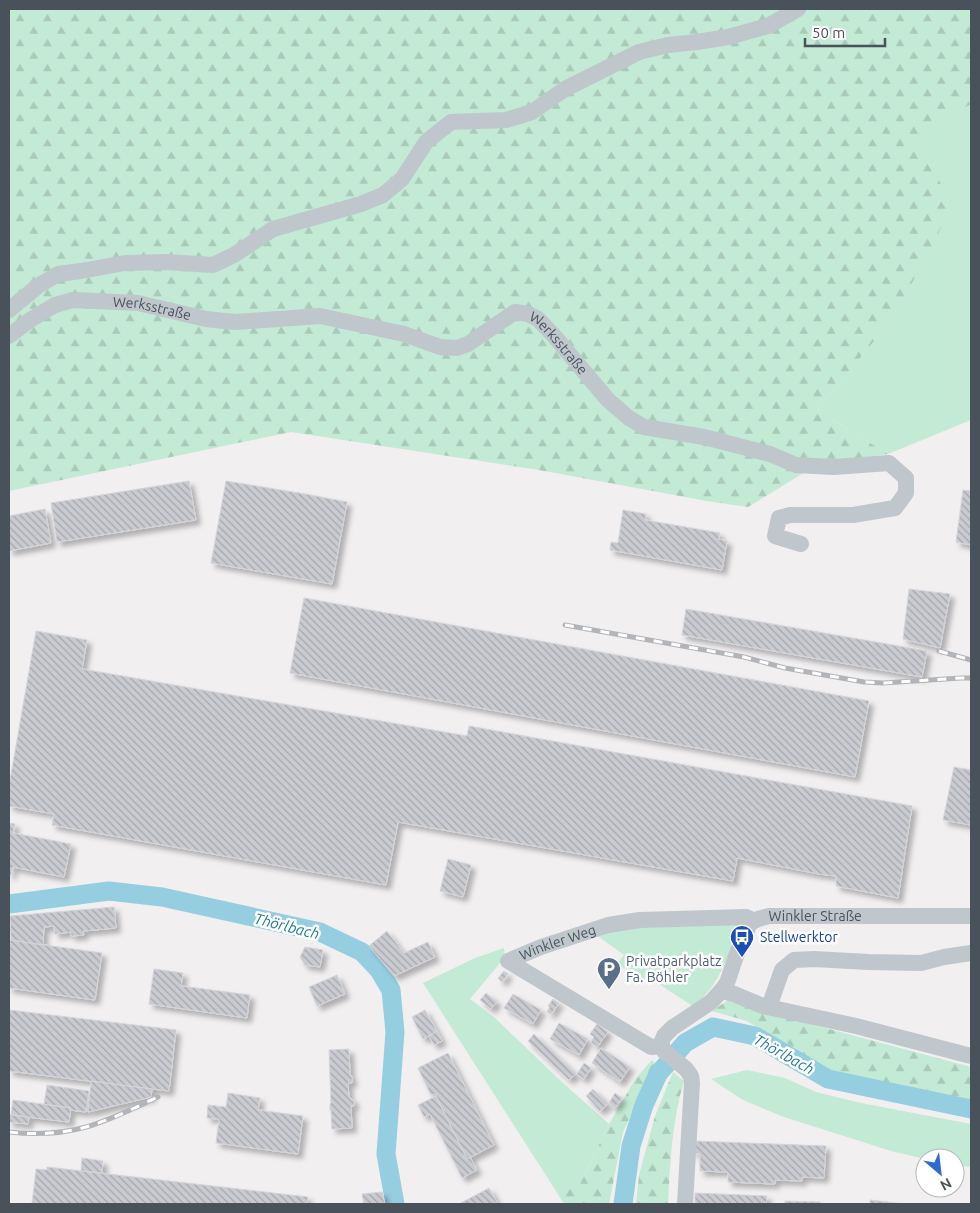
<svg xmlns="http://www.w3.org/2000/svg" width="980" height="1213" viewBox="0 0 980 1213" font-family="Ubuntu,sans-serif">
	<style>
		.green { fill: #c3ead4 }
		.forest { fill: url(#forest-firs) }
		.lines { fill: none; stroke-linecap: round; stroke-linejoin: round }
		.river { stroke: #95cde1; stroke-width: 19 }
		.building { fill: url(#building-back-hatch); stroke: #d4d5da; filter: url(#shadow) }
		.minor { stroke: #bfc6cc; stroke-width: 16 }
		.rail-casing { stroke: #b2b4b9; stroke-width: 5 }
		.rail { stroke: #fff; stroke-width: 3; stroke-dasharray: 9; stroke-linecap: butt }
		.labels { text-anchor: middle; dominant-baseline: central; stroke-width: 5; stroke-linejoin: round; paint-order: stroke }
		.street-label { font-size: 14px; fill: #49515a; stroke: #fff }
		.transit-label { font-size: 14px; fill: #164399; stroke: #fff; text-anchor: start }
		.service-label { font-size: 14px; fill: #4e5e75; stroke: #fff; text-anchor: start }
		.water-label { font-size: 15px; font-style: italic; fill: #1e7999; stroke: #fff }
	</style>
	<defs>
		<pattern id="forest-firs" width="22" height="20" patternUnits="userSpaceOnUse" patternTransform="scale(1.25)"><rect width="22" height="20" fill="#c3ead4"/><path d="M5 1l3.5 6h-7zM16 11l3.5 6h-7z" fill="#a9cab8"/></pattern>
		<pattern id="building-back-hatch" width="6" height="6" patternUnits="userSpaceOnUse" patternTransform="scale(1.25)"><rect width="6" height="6" fill="#cacbd1"/><path d="M-1 5l2 2M0 0l6 6M5-1l2 2" fill="none" stroke="#a6a7ad"/></pattern>
		<filter id="shadow"><feDropShadow dx="4.5" dy="4.5" stdDeviation="2.5" flood-color="#0004"/></filter>
	</defs>
	<rect width="100%" height="100%" fill="#f1efef"/>
	<!-- green -->
	<path class="green" d="M971,104V420L888,454L817,410L894,317L910,138Z
		M741,923C729,954 720,984 694,1007L659,984L641,978L617,964L624,955L595,934L628,928Z
		M504,948L505,957L470,999L495,1018L563,1083L609,1124L578,1188H554L423,983L475,958Z
		M747,1070L785,1078L816,1092L861,1103L971,1124V1167L955,1165V1158H925V1159L891,1151L784,1117L743,1100L711,1079Z"/>
	<!-- forest -->
	<path class="forest" d="M9,9H971V104L911,139L954,203L894,317L817,410L888,454L818,464L748,507L707,501L539,470L291,432L9,491Z
		M731,998L758,1010L971,1067V1105L842,1077L790,1052L765,1032L747,1021L712,1011Z
		M652,1060L655,1063L652,1071L623,1132L609,1204H564L554,1188H578L609,1124L636,1078Z
		M673,1072L684,1081C672,1121 670,1163 668,1204H636L639,1175L655,1116Z"/>
	<g class="lines">
		<!-- river -->
		<path class="river" d="M9,904L109,891L162,897L320,932L362,952L379,970L391,990L395,1032L386,1154L395,1204
			M623,1204L631,1146L644,1105L658,1074L685,1043L713,1027L755,1036L828,1079L971,1109"/>
	</g>
	<!-- building -->
	<path class="building" d="M189,481L196,520L57,542L51,503Z
		M226,481L305,494L347,502L332,584L211,563Z
		M963,490L971,491V545L956,542Z
		M45,509L51,543L9,551V516Z
		M623,510L646,514L645,520L720,533L718,539L727,541L722,570L610,550L611,542L618,543Z
		M909,589L950,594L940,648L903,639Z
		M304,598L869,701L855,777L290,673Z
		M686,609L927,651L922,677L682,635Z
		M36,631L87,640L82,669L467,736L469,726L912,806L898,898L836,886V876L819,874L737,858L733,881L398,822L386,885L52,825L54,814L9,806V786Z
		M954,767L971,770V825L943,820Z
		M9,823L15,824L13,833L71,844L64,877L13,867L11,875H9Z
		M448,859L471,865L463,897L440,891Z
		M114,907L116,928L83,931L84,935L71,936V932L55,934L54,926L44,927L43,945L11,940L10,916Z
		M387,931L404,953L428,942L435,957L394,976L369,946Z
		M9,940L102,953L95,1000L9,988Z
		M305,947L323,950L320,967L305,965L300,957Z
		M154,969L183,973L181,986L250,995L247,1018L149,1004Z
		M504,971L508,974L502,982L498,978Z
		M337,975L345,994L317,1006L309,987Z
		M486,993L497,1002L491,1009L480,1000Z
		M513,994L541,1010L533,1024L504,1008Z
		M553,999L559,1003L551,1014L547,1012L550,1007L548,1006Z
		M9,1010L176,1030L169,1091L9,1071Z
		M425,1010L437,1031L423,1039L412,1017Z
		M559,1023L588,1039L579,1055L550,1039Z
		M597,1024L608,1032L597,1047L591,1042L594,1037L590,1034Z
		M437,1031L442,1041L434,1045L429,1036Z
		M534,1034L576,1074L569,1080L528,1041Z
		M601,1048L630,1067L620,1082L592,1063Z
		M349,1049L350,1076H352V1083H348L349,1098H351V1100H354V1106H351L352,1128L332,1129L331,1110H330V1104L331,1103L329,1050Z
		M448,1053L494,1145L467,1159L435,1094L431,1095L418,1068Z
		M584,1063L591,1068L584,1079L577,1074Z
		M91,1081L152,1089L151,1097L88,1112Z
		M47,1085L89,1091L86,1112L70,1110L71,1108L44,1104Z
		M593,1089L608,1104L600,1111L586,1096Z
		M228,1093L260,1098L258,1110L303,1116L298,1154L216,1143L219,1119L207,1118L208,1105L226,1107Z
		M615,1093L622,1098L615,1108L609,1103Z
		M436,1096L467,1159L470,1157L477,1170L462,1178L430,1114L424,1117L418,1105Z
		M13,1100L71,1108L69,1122L11,1115Z
		M9,1114L29,1117L28,1124L9,1122Z
		M694,1141L826,1146L824,1178L802,1177V1181L775,1180V1184L728,1182V1172L700,1171V1154L693,1153Z
		M82,1158L103,1161L102,1173L81,1171Z
		M47,1167L308,1197L307,1204H32L36,1169L47,1170Z
		M489,1188L498,1204H459Z
		M382,1192L385,1204H364L362,1194Z
		M695,1193L767,1196L766,1204H695Z
		M870,1200L904,1204H870Z
		M785,1201L820,1202V1204H785Z"/>
	<g class="lines">
		<!-- minor -->
		<g class="minor">
			<path d="M9,310L38,286L58,274L81,271L125,263L167,262L213,265L234,255L273,229L361,204L383,195L402,179L426,142L451,122L506,120L532,112L565,89L639,52L668,45L697,42L728,37L768,26L798,9"/>
			<path id="s1" d="M9,336L30,320L55,305L73,300L138,303L206,319L235,322L320,316L404,334L440,347L457,348L468,344L515,312L528,314L538,319L555,337L608,400L629,418L644,427L704,437L770,454L796,465L834,467L889,463L906,478V493L895,508L853,515H790L779,518L775,536L801,544"/>
			<path d="M721,991L734,994L763,1006L856,1026L971,1056"/>
			<path d="M769,1007L782,970L794,960L814,959L868,962L921,963L944,957L971,953"/>
			<path id="s2" d="M662,1046L651,1047L508,961L541,947L608,925L640,920L746,917L754,921"/>
			<path id="s3" d="M685,1204L692,1083L691,1076L686,1069L664,1051L662,1046V1041L664,1036L672,1028L711,1002L721,991L727,983L736,956L750,923L758,919L769,916H971"/>
		</g>
		<!-- rail casing -->
		<g class="rail-casing">
			<path id="rail" d="M565,625L744,657L785,668L864,682L883,683L961,678H971
				M939,651L971,660
				M9,1132C35,1135 61,1134 86,1127C111,1120 134,1108 158,1097"/>
		</g>
		<!-- rail -->
		<use href="#rail" class="rail"/>
	</g>
	<!-- icons -->
	<defs>
		<g id="bus-pin" transform="scale(1.25)"><path d="M0 17L-7.5 6A9.5 9.5 0 1 1 7.5 6Z" fill="#1a4fb4" stroke="#fff"/><path d="M-5-6H5V4H4V6H2V4H-2V6H-4V4H-5ZM-3.5-4V0h7V-4ZM-3.5 1.2v1.5H-2V1.2ZM2 1.2v1.5H3.5V1.2Z" fill="#fff"/></g>
		<g id="parking-pin" transform="scale(1.25)"><path d="M0 17L-7.5 6A9.5 9.5 0 1 1 7.5 6Z" fill="#5c6f8a" stroke="#fff"/><path d="M-3.5-5.5H1a3.5 3.5 0 0 1 0 7H-1V5.5H-3.5ZM-1-3.4V-.6H.8a1.4 1.4 0 0 0 0-2.8Z" fill="#fff"/></g>
	</defs>
	<g fill-rule="evenodd">
		<use href="#bus-pin" x="742" y="937"/>
		<use href="#parking-pin" x="609" y="969"/>
	</g>
	<g class="labels">
		<!-- street labels -->
		<g class="street-label">
			<text stroke="none"><textPath href="#s1" startOffset="154">Werksstraße</textPath></text>
			<text stroke="none"><textPath href="#s1" startOffset="589">Werksstraße</textPath></text>
			<text stroke="none"><textPath href="#s3" startOffset="395">Winkler Straße</textPath></text>
			<text stroke="none"><textPath href="#s2" startOffset="231">Winkler Weg</textPath></text>
		</g>
		<!-- transit labels -->
		<g class="transit-label">
			<text x="760" y="937">Stellwerktor</text>
		</g>
		<!-- service labels -->
		<g class="service-label">
			<text x="626" y="961">Privatparkplatz<tspan x="626" dy="16">Fa. Böhler</tspan></text>
		</g>
		<!-- water labels -->
		<g class="water-label">
			<text transform="translate(287 926) rotate(14)">Thörlbach</text>
			<text transform="translate(784 1054) rotate(29)">Thörlbach</text>
		</g>
	</g>
	<!-- border -->
	<rect width="980" height="1213" fill="none" stroke="#49515a" stroke-width="20"/>
	<!-- north arrow -->
	<g transform="translate(940 1173) rotate(152)"><circle r="24" fill="#ffffff" stroke="#b6b9bd"/>
	<path d="M0-4L9 19L0 12L-9 19Z" fill="#2f6bcc"/>
	<text y="-8" font-size="14" font-weight="bold" text-anchor="middle" fill="#49515a">N</text>
	</g>
	<!-- scale -->
	<path d="M805 38v8h80v-8" fill="none" stroke="#49515a" stroke-width="2.5"/>
	<text x="812" y="38" font-size="15" fill="#49515a" stroke="#ffffff" stroke-width="4" paint-order="stroke">50 m</text>
</svg>
